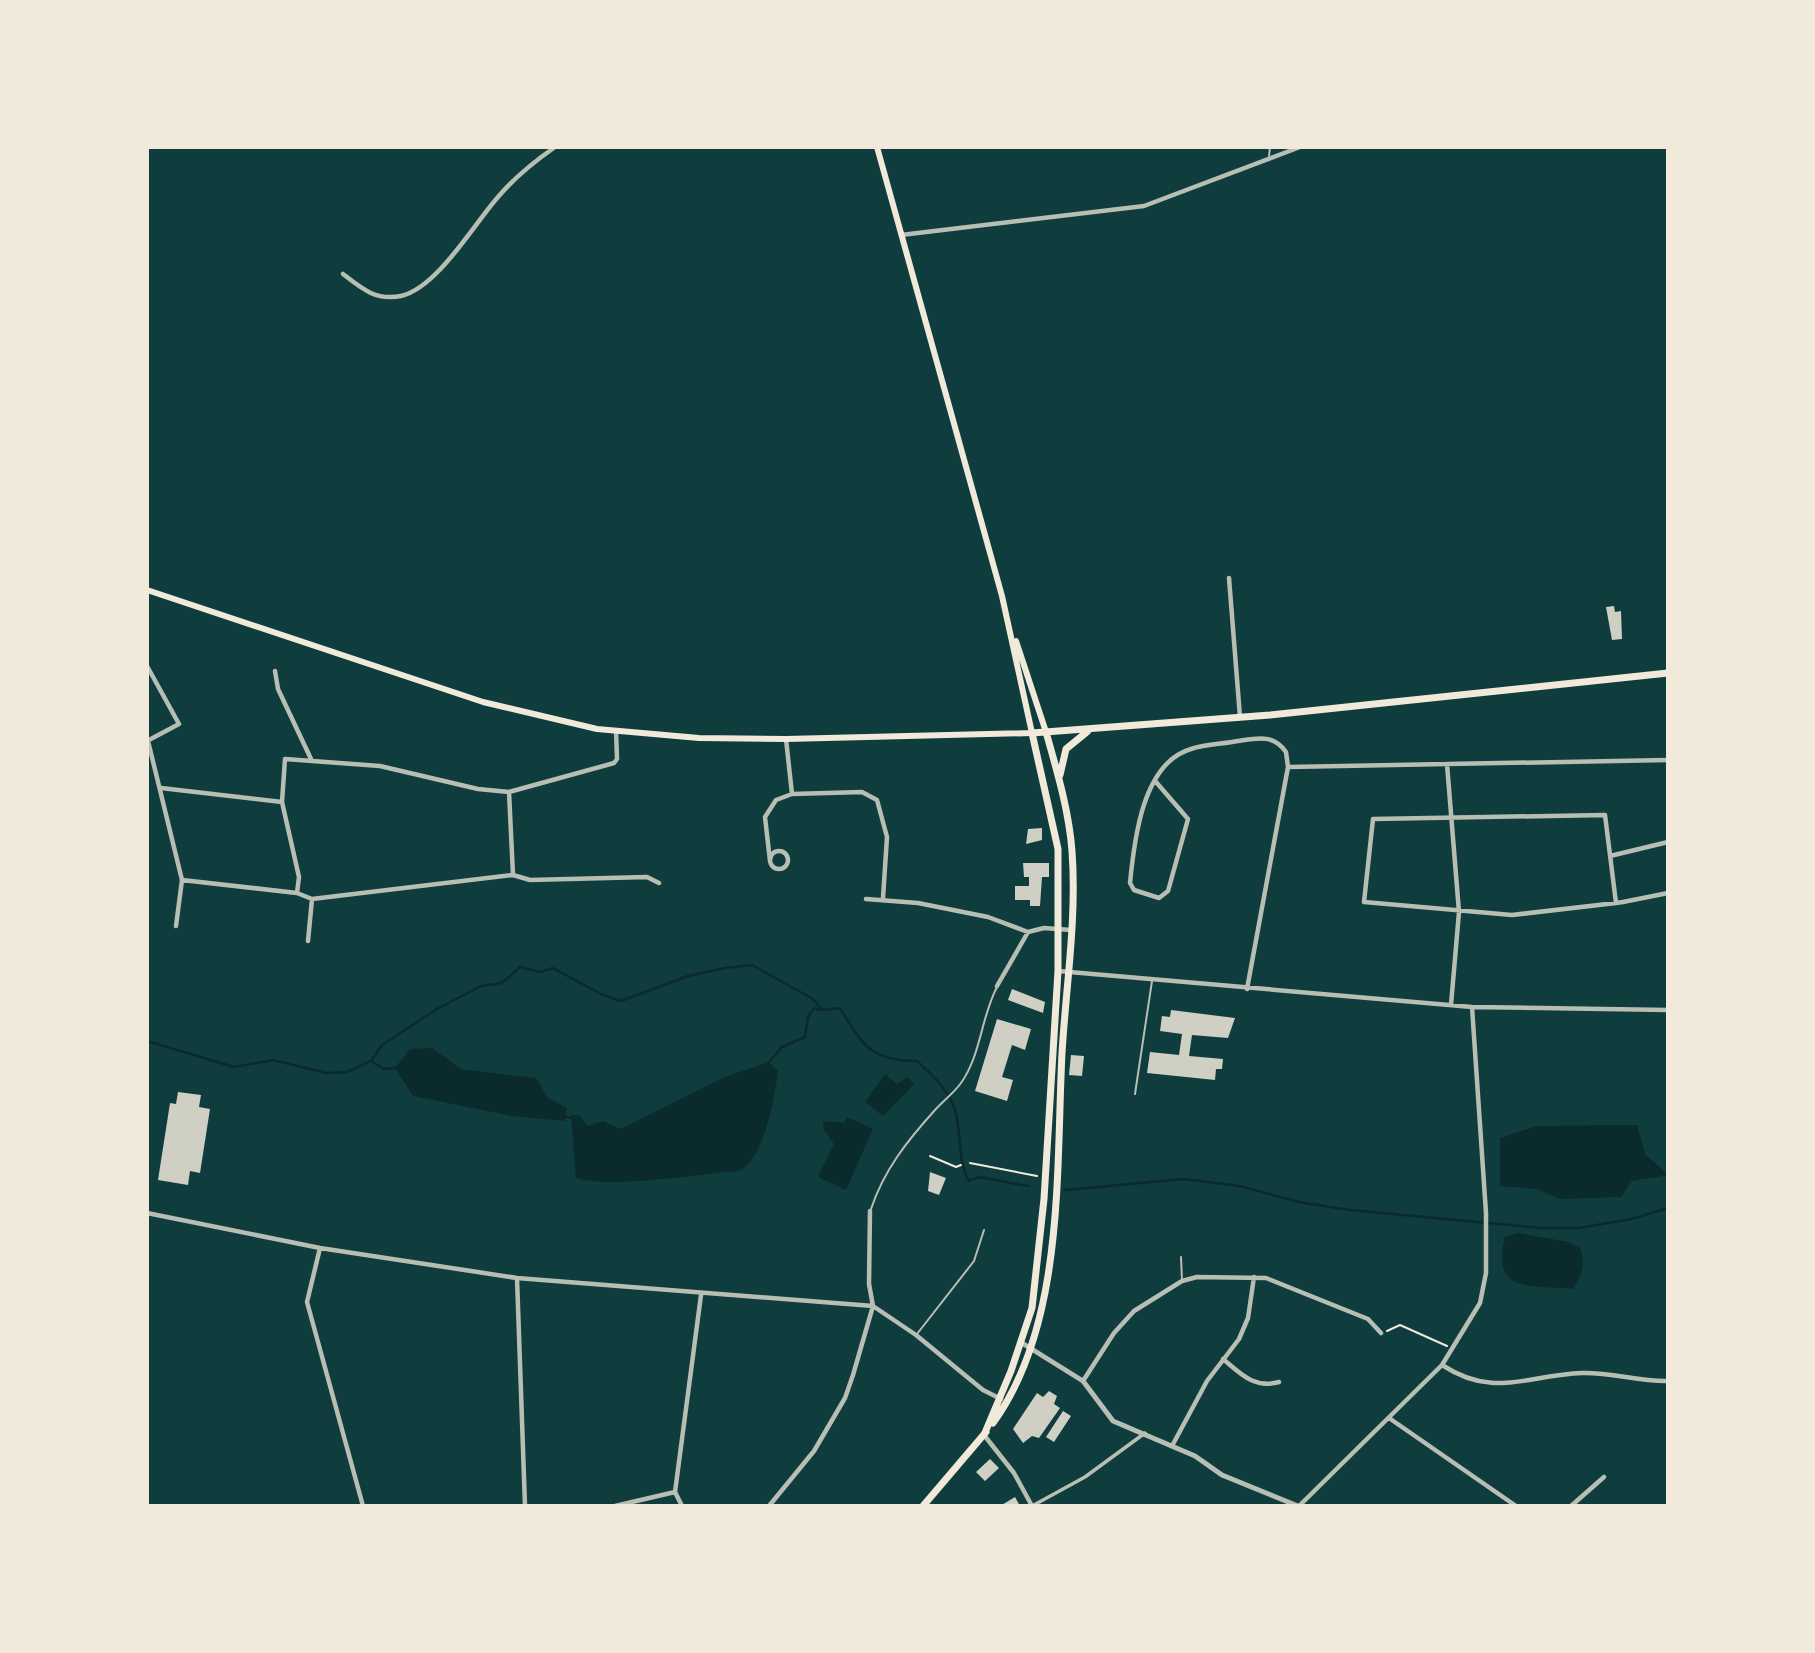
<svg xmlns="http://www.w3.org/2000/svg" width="1815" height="1653" viewBox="0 0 1815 1653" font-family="'Sofia Sans Condensed',sans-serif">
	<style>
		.water { fill: #0a2a2b }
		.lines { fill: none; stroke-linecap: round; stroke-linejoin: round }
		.stream { stroke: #0a2a2b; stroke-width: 2.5 }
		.building { fill: #cfcfc3 }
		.path { stroke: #f1e9da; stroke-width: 2 }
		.service { stroke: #b8beb3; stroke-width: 2 }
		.pedestrian { stroke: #b8beb3; stroke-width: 3.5 }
		.minor { stroke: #b8beb3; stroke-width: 4.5 }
		.tertiary { stroke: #b8beb3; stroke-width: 5 }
		.secondary { stroke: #f1e9da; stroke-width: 6 }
		.primary { stroke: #f1e9da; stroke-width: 7 }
	</style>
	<rect width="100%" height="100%" fill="#0f3d3e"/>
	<!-- water -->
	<path class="water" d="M432,1048L461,1069L536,1078L548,1098L567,1108L565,1121L512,1116L413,1096L395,1068L410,1049Z
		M769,1062L778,1071C775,1096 764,1160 739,1171C699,1174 611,1189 576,1178L571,1115H579L588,1126L603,1121L621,1129L725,1077Z
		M885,1074L897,1084L908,1077L914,1084L883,1116L865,1102Z
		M847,1117L873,1129L846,1190L818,1177L834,1144L824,1130L823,1121L844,1123Z
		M1637,1125L1645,1154L1668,1175L1632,1181L1621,1197L1560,1199L1537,1189L1500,1186V1138L1537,1126Z
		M1517,1233L1569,1242L1580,1248C1586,1264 1582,1275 1573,1289C1530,1285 1491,1294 1505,1237Z"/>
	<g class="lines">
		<!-- stream -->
		<path class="stream" d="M147,1041L234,1067L273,1060L326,1073L347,1072L371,1061L382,1045L437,1009L481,986L502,983L520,967L540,972L553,968L601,994L621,1001L688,976L725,968L752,965L813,999L823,1010L840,1008C862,1044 870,1061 917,1061C932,1075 949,1090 955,1110C962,1132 957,1161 969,1181L979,1177L1028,1186
			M371,1061L384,1069L395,1068
			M769,1062L782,1047L805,1037L808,1017L814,1008L820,1010
			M566,1117L571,1118
			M1065,1190L1183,1179L1240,1186L1299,1202L1350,1210L1541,1228H1579L1631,1219L1668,1208"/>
	</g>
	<!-- building -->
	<path class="building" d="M1614,606L1615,612L1621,611L1622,639L1612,640L1606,607Z
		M1042,828V840L1026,844L1028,829Z
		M1023,863H1049V877H1042L1040,906H1030V900H1015V886H1029V877H1024Z
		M1012,989L1045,1002L1043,1013L1008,1000Z
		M1171,1010L1235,1018L1228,1038L1192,1035L1189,1056L1223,1059L1222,1069H1216L1215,1080L1147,1073L1150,1052L1179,1055L1182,1034L1160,1031L1162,1016L1170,1017Z
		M997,1019L1031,1029L1025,1050L1012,1045L1002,1077L1013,1080L1007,1101L975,1091Z
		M1071,1055L1084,1056L1082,1076L1069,1075Z
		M178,1092L201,1095L199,1107L210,1109L200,1173L190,1171L188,1185L158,1180L170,1103L176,1104Z
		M930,1172L946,1178L939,1195L928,1191Z
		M1049,1391L1057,1396L1054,1404L1060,1408L1039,1438L1032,1436L1023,1443L1013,1429L1037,1393L1043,1397Z
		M1063,1411L1071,1416L1054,1442L1046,1437Z
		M990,1459L999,1468L985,1481L976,1472Z
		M1015,1497L1020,1506H1000Z"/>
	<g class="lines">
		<!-- path -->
		<path class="path" d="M930,1156L956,1167L961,1165
			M970,1163L1037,1176
			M1387,1331L1400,1325L1447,1346"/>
		<!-- service -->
		<path class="service" d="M1269,156L1270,147
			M1135,1094L1152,981
			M871,1209C884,1170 907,1141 935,1110C943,1101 954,1093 961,1083C981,1055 981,1017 997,987
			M1181,1257L1182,1280
			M917,1334L974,1261L984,1230"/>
		<!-- pedestrian -->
		<path class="pedestrian" d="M1032,1506L1085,1477L1145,1433"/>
		<!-- minor -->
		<path class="minor" d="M901,235L1144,206L1300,147
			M343,274C362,289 376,301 401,296C437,288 474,224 498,197C514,178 535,161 555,147
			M1229,578L1240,717
			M147,666L179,724L147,741
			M275,671L278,689L311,759
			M786,739L792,794L862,792L877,800L887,837L883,898
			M148,741L182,880L297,893L312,899L513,875
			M1447,764L1459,912L1451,1005
			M1288,767L1668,760
			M1156,782L1188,819L1168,891L1159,898L1134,890L1130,883C1134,842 1142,763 1191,749C1206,744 1223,744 1238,741C1258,738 1273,734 1286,752L1288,767L1247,989
			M161,788L282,802L299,877L297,893
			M509,792L513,875L530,880L647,877L659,883
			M282,802L285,759L380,766L478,789L509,792L614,763L617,759L616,730
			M770 860a9 9 0 1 1 18 0a9 9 0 1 1-18 0Z
			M1610,856L1668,842
			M770,861L765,817L776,800L792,794
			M866,899L918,903L988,917L1028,932L1044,928L1071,930
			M1616,903L1605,815L1373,819L1364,902L1512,915L1616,903L1623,902L1668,893
			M176,926L182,880
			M308,941L312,899
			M1058,971L1472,1007L1668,1010
			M997,986L1028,932
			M147,1213L320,1248L517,1278L873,1306L916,1335L983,1390L1001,1399
			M320,1248L307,1302L363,1506
			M517,1278L525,1506
			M1223,1359C1241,1374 1254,1389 1279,1382
			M1442,1365C1494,1399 1527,1375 1582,1373C1611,1372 1640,1382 1668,1381
			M1083,1381L1114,1333L1134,1311L1182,1281L1197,1277L1266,1278L1368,1319L1381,1333
			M1389,1418L1516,1506
			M984,1435L1014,1473L1032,1506
			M1172,1446L1207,1381L1239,1339L1248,1318L1254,1277
			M615,1506L675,1492
			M682,1506L675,1492L701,1295
			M769,1506L814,1451L845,1398L853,1375L873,1306L869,1284L870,1211
			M1299,1506L1442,1365L1480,1303L1486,1273V1213L1472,1007
			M1571,1506L1604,1477"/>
		<!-- tertiary -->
		<path class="tertiary" d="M1022,1343L1083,1381L1113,1421L1195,1456L1222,1475L1298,1506"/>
		<!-- secondary -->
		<path class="secondary" d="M147,590L483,702L597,729L699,738L786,739L1032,733L1002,596L877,147
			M1016,641L1046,732"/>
		<!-- primary -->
		<path class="primary" d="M1060,775L1066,749L1088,731
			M993,1423C1065,1324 1056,1170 1062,1053C1066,986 1077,918 1072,851C1069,811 1057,771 1046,732
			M984,1435L1011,1371L1032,1308L1044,1199L1058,971V849L1032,733L1270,715L1668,673
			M923,1506L986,1432"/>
	</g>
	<!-- border -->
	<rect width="1815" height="1653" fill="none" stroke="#f1e9da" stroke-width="298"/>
</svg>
